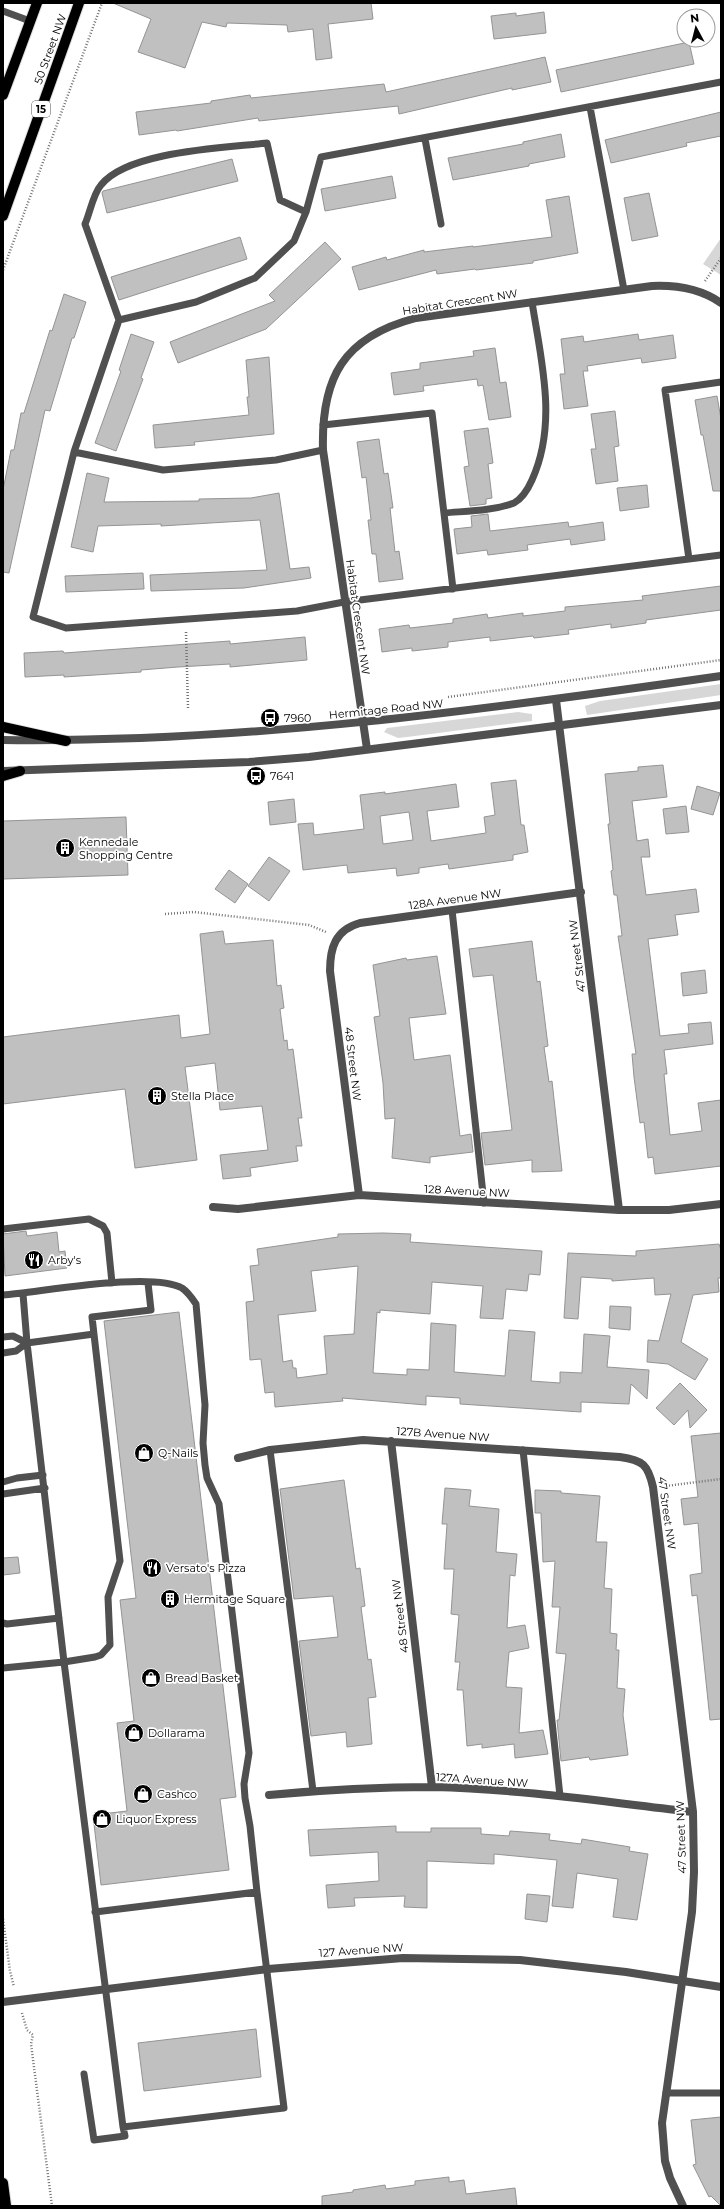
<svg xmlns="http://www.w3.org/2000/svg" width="724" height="2209" viewBox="0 0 724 2209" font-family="Montserrat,sans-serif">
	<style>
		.green { fill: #d7d7d7 }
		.building { fill: #c0c0c0; stroke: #949494; fill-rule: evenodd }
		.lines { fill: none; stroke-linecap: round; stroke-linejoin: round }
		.primary-casing { stroke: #dbdbdb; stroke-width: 12 }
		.path { stroke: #727272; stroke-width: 2.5; stroke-dasharray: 1 2; stroke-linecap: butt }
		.service { stroke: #505050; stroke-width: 7 }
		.minor { stroke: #505050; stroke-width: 8 }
		.tertiary { stroke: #505050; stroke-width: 8 }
		.primary { stroke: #000; stroke-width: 10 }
		.labels { text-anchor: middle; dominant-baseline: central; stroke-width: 3.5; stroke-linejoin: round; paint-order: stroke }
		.shield { fill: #fff; stroke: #4c4c4c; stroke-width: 1 }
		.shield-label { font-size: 10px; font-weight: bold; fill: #000 }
		.street-label { font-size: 11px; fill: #000; stroke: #fff }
		.poi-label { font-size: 11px; fill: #000; stroke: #fff; text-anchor: start }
	</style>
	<rect width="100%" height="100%" fill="#fff"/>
	<!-- green -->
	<path class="green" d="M721,238V275L703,264Z
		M721,684V695L587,715L585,706L600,701Z
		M518,712L532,714V721L407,737L398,738L384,732L387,728Z"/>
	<!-- building -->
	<path class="building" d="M113,3H371L373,19L328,24L332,58L316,60L313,29L288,32L287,25L227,23L226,27L202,22L185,68L138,52L151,19Z
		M544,12L546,33L494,39L491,16L516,13V16Z
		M689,42L694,64L561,92L556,70Z
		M545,57L551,82L512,90V88L399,114L398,106L259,121L258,118L177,131L176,130L139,135L136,112L211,103V101L250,95L251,98L384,84L386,92Z
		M721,112V136L686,143L687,146L611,163L605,140Z
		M561,134L565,157L529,164V166L453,180L448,158L523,144V142Z
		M232,159L238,181L107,213L102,193L103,191Z
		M392,176L396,198L325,211L321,189Z
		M649,193L658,236L632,241L624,198Z
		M569,196L578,253L533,261V263L476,270L475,269L437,274L436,270L359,290L352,267L386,257L387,260L424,250V252L473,246V247L552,237L546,200Z
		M240,237L247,259L119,300L111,277Z
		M325,242L341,259L266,329L178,363L170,342L275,301L269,295Z
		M64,294L86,302L74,338H72L50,411L45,410L9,573L3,572V490L11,450H14L21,413H24L50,330L52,331Z
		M131,334L154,342L141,378L143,379L116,451L95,443L121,371L119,370Z
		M638,334L639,340L673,335L676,358L642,363L641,358L587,366L588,371H583L588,406L564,409L560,374H565L561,339L583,336L584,342Z
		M495,348L500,383L506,382L511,417L489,420L483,385L478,386L477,379L423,386L424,391L394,395L391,373L420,369V363L474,356L473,351Z
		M269,357L274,434L194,442L195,445L155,448L153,425L249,415L247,397H249L246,360Z
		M717,396L721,419V491H713L703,435H701L695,400Z
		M615,411L619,446L614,447L618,481L596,484L591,449H596L591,414Z
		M488,428L493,463L488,464L492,498L486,499V504L470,506L464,467L469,466L464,431Z
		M379,439L384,474L388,473L393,508H390L395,552L399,551L403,579L379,582L376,554H372L368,520H371L366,477L362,478L357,442Z
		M87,473L109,478L104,502L199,501V499L251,498L279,493L290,569L309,567L311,578L244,588L151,591L150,575L267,570L260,520L161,526V524L98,526L93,552L71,547Z
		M647,485L649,507L620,511L617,488Z
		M488,514L490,531L568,522L569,527L603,522L605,540L571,545L570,539L527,545L528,550L488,555L487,550L457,554L454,529L472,527L471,516Z
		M143,573L144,589L66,592L65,576Z
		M721,586V610L646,620V623L611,628V624L568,630L569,634L534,638L533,636L490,641V637L448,642V647L412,651V648L382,652L379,629L409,625L410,628L453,623V619L487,614L488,618L523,613V616L565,611V607L643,600L642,596Z
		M305,637L307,660L230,667V664L178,667L141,670V672L64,677V675L25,677L24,653L63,651L64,653L230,641V644Z
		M663,765L667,797L632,801L637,841L648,839L650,857H641L646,895L696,889L699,912L675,915L678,935L648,939L660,1036L689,1033L688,1024L711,1022L713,1044L664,1050L667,1074H664L670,1135L702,1131L698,1103L721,1100V1166L655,1174L653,1157L648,1158L644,1122L640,1123L634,1077L632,1054H636L618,936H622L617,895H614L611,871L613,870L608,824H610L605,774L638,771V767Z
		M516,780L521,825H524L528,852L513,855V860L449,869L448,864L419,868V873L397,876L396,868L348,873L347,865L303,870L298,824L313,823L314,835L364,829L360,795L385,792V794L456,784L459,807L427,811L431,841L486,833L484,817L495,815L491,783ZM409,812L413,840L383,844L380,816Z
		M697,786L720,793L713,815L691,809Z
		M294,799L296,822L270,825L268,802Z
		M686,806L689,832L666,834L663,809Z
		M126,817L128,875L3,879V821Z
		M269,857L290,871L269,901L248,886Z
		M229,870L248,884L235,903L215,889Z
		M223,931L225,944L273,940L277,986L281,985L284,1008L280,1009L284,1041L287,1040L288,1050L293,1049L302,1118H298L302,1146H296L298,1161L250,1168L251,1176L223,1179L220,1155L268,1150L262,1106L220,1110L215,1063L185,1067L197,1160L135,1168L125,1089L3,1104V1037L179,1015L181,1038L210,1034L200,934Z
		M532,941L537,982L540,981L548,1046L544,1047L549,1082L552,1081L562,1171L532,1172V1160L485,1165L481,1133L512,1130L493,975L473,977L469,949Z
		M437,956L446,1014L409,1018L414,1060L450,1055L460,1136L471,1134L473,1152L430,1157V1163L392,1158L395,1118L385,1119L383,1083L374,1017L380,1016L373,965L406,958L407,960Z
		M705,970L707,993L683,996L681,973Z
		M26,1231L27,1236L57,1232L59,1252L65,1251L67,1268L5,1276L3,1234Z
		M383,1233L411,1234L410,1242L542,1251L540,1275L529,1274L527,1291L506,1289L503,1319L480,1318L483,1286L432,1282L430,1314L380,1310V1313L377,1312L373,1373L407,1375V1369L429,1370L431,1323L456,1325L454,1372L505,1376L509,1330L535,1332L531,1381L560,1383V1372L582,1373L584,1334L610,1336L607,1367L649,1370L647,1399L631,1384L629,1404L581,1402V1412L460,1404V1398L426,1396V1405L342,1398L343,1401L275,1407L274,1392L265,1393L261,1359L250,1360L246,1302L254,1301L250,1266L259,1265L257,1249L338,1237V1234ZM358,1266L354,1334L324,1336L327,1374L297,1378L296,1368H293L292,1360L283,1362L278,1315L316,1311L311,1271Z
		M719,1244L721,1250V1278H718L719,1292L693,1295L681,1342L708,1359L695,1380L668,1364L647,1362L648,1340L659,1341L671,1294L655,1295L654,1278L612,1281V1279L581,1277L578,1319L564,1318L568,1253L636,1256V1251Z
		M610,1306L631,1307L630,1330L609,1328Z
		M179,1312L236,1797L220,1799L229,1870L101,1885L93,1815L127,1811L117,1723L134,1721L120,1600L136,1598L104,1321Z
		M680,1383L707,1410L690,1428L688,1410L674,1425L656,1408Z
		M721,1433V1719L710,1720L697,1595L692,1596L690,1575L702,1573L698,1523L684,1525L681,1499L698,1497L691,1436Z
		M344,1480L356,1569L360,1568L365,1606L361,1607L368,1660L371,1659L376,1697L368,1698L372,1744L347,1747L346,1732L311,1736L299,1641L338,1637L333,1596L294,1599L280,1489Z
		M445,1488L471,1490L469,1506L499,1509L496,1552L517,1554L515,1576L510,1575L507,1628L525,1625L529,1648L509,1652L506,1687L522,1688L519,1733L543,1730L548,1754L515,1758L514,1744L482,1748V1744L467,1746L463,1690H457L460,1662H455L459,1615L451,1614L454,1569H444L447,1524H442Z
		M535,1490L561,1491V1493L600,1496L596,1542H607L604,1588L612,1589L610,1633L617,1634L616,1650H619L617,1688L625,1689L623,1715L628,1755L590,1760L589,1757L561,1761L557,1720H559L566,1654L556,1653L560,1607H552L555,1561L543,1562L541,1513H535Z
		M18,1557L20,1573L3,1575V1558Z
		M396,1826V1832H431V1828H481V1834L509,1836L510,1831L550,1834L549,1840L581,1844L582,1839L630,1847L629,1851L648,1854L637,1920L613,1917L618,1879L577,1873L573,1908L552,1906L557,1860L494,1854V1864L427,1861V1908L404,1907L405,1896L354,1898L355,1906L328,1908L326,1885L379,1881L378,1852L310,1856L308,1830Z
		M527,1894L550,1896L547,1922L525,1919Z
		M256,2029L261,2077L144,2091L138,2043Z
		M721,2117V2206L711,2196L709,2197L693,2165L696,2164L691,2120Z
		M449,2177V2182L464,2180L466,2194L515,2188L517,2206H322V2196L353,2192V2190L385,2185L386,2189L415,2185V2181Z"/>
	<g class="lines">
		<!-- primary casing -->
		<g class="primary-casing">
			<path id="primary" d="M3,95L37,3
				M3,216L79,3
				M3,727L66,741
				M3,776L20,771
				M3,2183L6,2206"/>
		</g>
		<!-- path -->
		<path class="path" d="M3,270L102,3
			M705,281L721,258
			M186,632L188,708
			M448,697L721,660
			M165,914L194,912L309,925L326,932
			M666,1486L721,1479
			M3,1919L10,1971L14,1987
			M22,2013L27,2030L33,2035L31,2044L52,2206"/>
		<!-- service -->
		<path class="service" d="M3,11L30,21
			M721,82L321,157L306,212L294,241L255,278L196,302L119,320L74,452L33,617L66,628L297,611L344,602L721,555
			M590,107L624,290
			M425,139L441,224
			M119,320L85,224C90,213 93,194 101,185C128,151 224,148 267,143L280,200L306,212
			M323,425L432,413L453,589
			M74,452L163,470L276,460L323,450
			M444,513C466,511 493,511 514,503C523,498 528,489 532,480C558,423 541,360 532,302
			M689,559L665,390L721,382
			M452,910L484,1203
			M3,1229L89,1219L103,1226L107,1233L112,1283
			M148,1283L151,1310L92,1317L120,1561L108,1597L110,1645L101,1655L95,1657L64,1662L123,2127L284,2108L257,1892
			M3,1295C42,1292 151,1271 182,1288C188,1292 192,1298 196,1304L205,1405L203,1443L205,1465L207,1478L219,1504L249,1753L244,1784L245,1798L250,1826L257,1892L95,1912
			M3,1337L13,1336L27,1343
			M3,1353L16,1351L27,1343L94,1334
			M270,1450L313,1791
			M523,1450L560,1796
			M3,1482L17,1478L43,1475
			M3,1494L45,1488
			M3,1623L7,1624L59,1618
			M3,1668L64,1662L27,1343L23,1294
			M84,2074L94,2140L125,2136L123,2127
			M666,2093H721"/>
		<!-- minor -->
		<path class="minor" d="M556,700L619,1210
			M367,749L323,450C321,378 343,337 416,318L652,286C676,285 701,289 721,303
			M359,1195L330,971C330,948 335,930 360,923L581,892
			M213,1207L238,1209L359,1195L619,1210H669L721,1204
			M391,1441L432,1787
			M238,1458L270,1450L363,1440L620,1457C643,1460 648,1465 653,1487L693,1812L694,1872L692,1912L662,2123L665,2161L670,2178L683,2206
			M269,1795C323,1790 378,1787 433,1787C519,1789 606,1802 693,1812"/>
		<!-- tertiary -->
		<path class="tertiary" d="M3,740C244,743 483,710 721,676
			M3,771L249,762L309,757L721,705
			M3,2002L268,1969L403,1958L520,1960L626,1972L721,1987"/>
		<!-- primary -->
		<use href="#primary" class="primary"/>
	</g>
	<!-- icons -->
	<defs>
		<g id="bus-disc" transform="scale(1)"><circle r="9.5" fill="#000" stroke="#fff"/><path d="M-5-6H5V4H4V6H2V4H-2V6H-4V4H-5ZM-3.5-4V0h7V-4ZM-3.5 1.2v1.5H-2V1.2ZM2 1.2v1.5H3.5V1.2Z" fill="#fff"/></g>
		<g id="building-disc" transform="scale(1)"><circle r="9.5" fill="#000" stroke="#fff"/><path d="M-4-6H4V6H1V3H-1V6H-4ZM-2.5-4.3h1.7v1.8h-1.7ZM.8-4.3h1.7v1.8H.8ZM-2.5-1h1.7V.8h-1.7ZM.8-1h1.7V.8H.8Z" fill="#fff"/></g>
		<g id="restaurant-disc" transform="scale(1)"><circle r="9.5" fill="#000" stroke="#fff"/><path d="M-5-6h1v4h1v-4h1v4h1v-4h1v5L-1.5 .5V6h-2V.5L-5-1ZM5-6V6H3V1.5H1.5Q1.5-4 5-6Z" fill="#fff"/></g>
		<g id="shop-disc" transform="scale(1)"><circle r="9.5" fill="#000" stroke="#fff"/><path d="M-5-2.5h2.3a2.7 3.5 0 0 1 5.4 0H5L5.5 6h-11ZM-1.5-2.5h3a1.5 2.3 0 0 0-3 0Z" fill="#fff"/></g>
	</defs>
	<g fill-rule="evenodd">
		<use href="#bus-disc" x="270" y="718"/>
		<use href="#bus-disc" x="256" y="776"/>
		<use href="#building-disc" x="65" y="848"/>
		<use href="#building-disc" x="157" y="1096"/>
		<use href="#restaurant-disc" x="34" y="1260"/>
		<use href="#shop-disc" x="144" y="1453"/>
		<use href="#restaurant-disc" x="152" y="1568"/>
		<use href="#building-disc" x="170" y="1599"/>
		<use href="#shop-disc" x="151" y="1678"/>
		<use href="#shop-disc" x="134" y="1733"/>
		<use href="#shop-disc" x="143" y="1794"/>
		<use href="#shop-disc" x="102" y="1819"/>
	</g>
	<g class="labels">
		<!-- shield labels -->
		<rect class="shield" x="32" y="101" width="18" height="16" rx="3"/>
		<g class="shield-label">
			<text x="41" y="109">15</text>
		</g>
		<!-- street labels -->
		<g class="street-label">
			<text transform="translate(50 49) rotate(-70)">50 Street NW</text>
			<text transform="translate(460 302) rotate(-9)">Habitat Crescent NW</text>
			<text transform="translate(358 617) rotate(82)">Habitat Crescent NW</text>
			<text transform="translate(386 709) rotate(-6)">Hermitage Road NW</text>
			<text transform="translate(455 899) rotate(-8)">128A Avenue NW</text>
			<text transform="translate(577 956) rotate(-97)">47 Street NW</text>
			<text transform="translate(353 1064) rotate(83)">48 Street NW</text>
			<text transform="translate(467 1191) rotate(3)">128 Avenue NW</text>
			<text transform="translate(443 1434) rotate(4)">127B Avenue NW</text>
			<text transform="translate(667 1513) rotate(82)">47 Street NW</text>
			<text transform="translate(400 1616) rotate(-97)">48 Street NW</text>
			<text transform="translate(482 1780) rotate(4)">127A Avenue NW</text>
			<text transform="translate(681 1837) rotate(-92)">47 Street NW</text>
			<text transform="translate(361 1950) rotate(-4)">127 Avenue NW</text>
		</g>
		<!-- poi labels -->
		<g class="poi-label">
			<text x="284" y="718">7960</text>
			<text x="270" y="776">7641</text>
			<text x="79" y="842">Kennedale<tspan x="79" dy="13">Shopping Centre</tspan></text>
			<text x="171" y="1096">Stella Place</text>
			<text x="48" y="1260">Arby's</text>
			<text x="158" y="1453">Q-Nails</text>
			<text x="166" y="1568">Versato's Pizza</text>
			<text x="184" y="1599">Hermitage Square</text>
			<text x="165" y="1678">Bread Basket</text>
			<text x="148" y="1733">Dollarama</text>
			<text x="157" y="1794">Cashco</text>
			<text x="116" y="1819">Liquor Express</text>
		</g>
	</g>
	<!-- border -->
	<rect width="724" height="2209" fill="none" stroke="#000000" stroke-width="8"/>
	<!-- north arrow -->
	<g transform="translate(696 28) rotate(353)"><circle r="19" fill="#ffffff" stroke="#999999"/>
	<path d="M0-3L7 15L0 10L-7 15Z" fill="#000000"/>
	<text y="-6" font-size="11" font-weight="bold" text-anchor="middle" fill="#000000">N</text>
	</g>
</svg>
